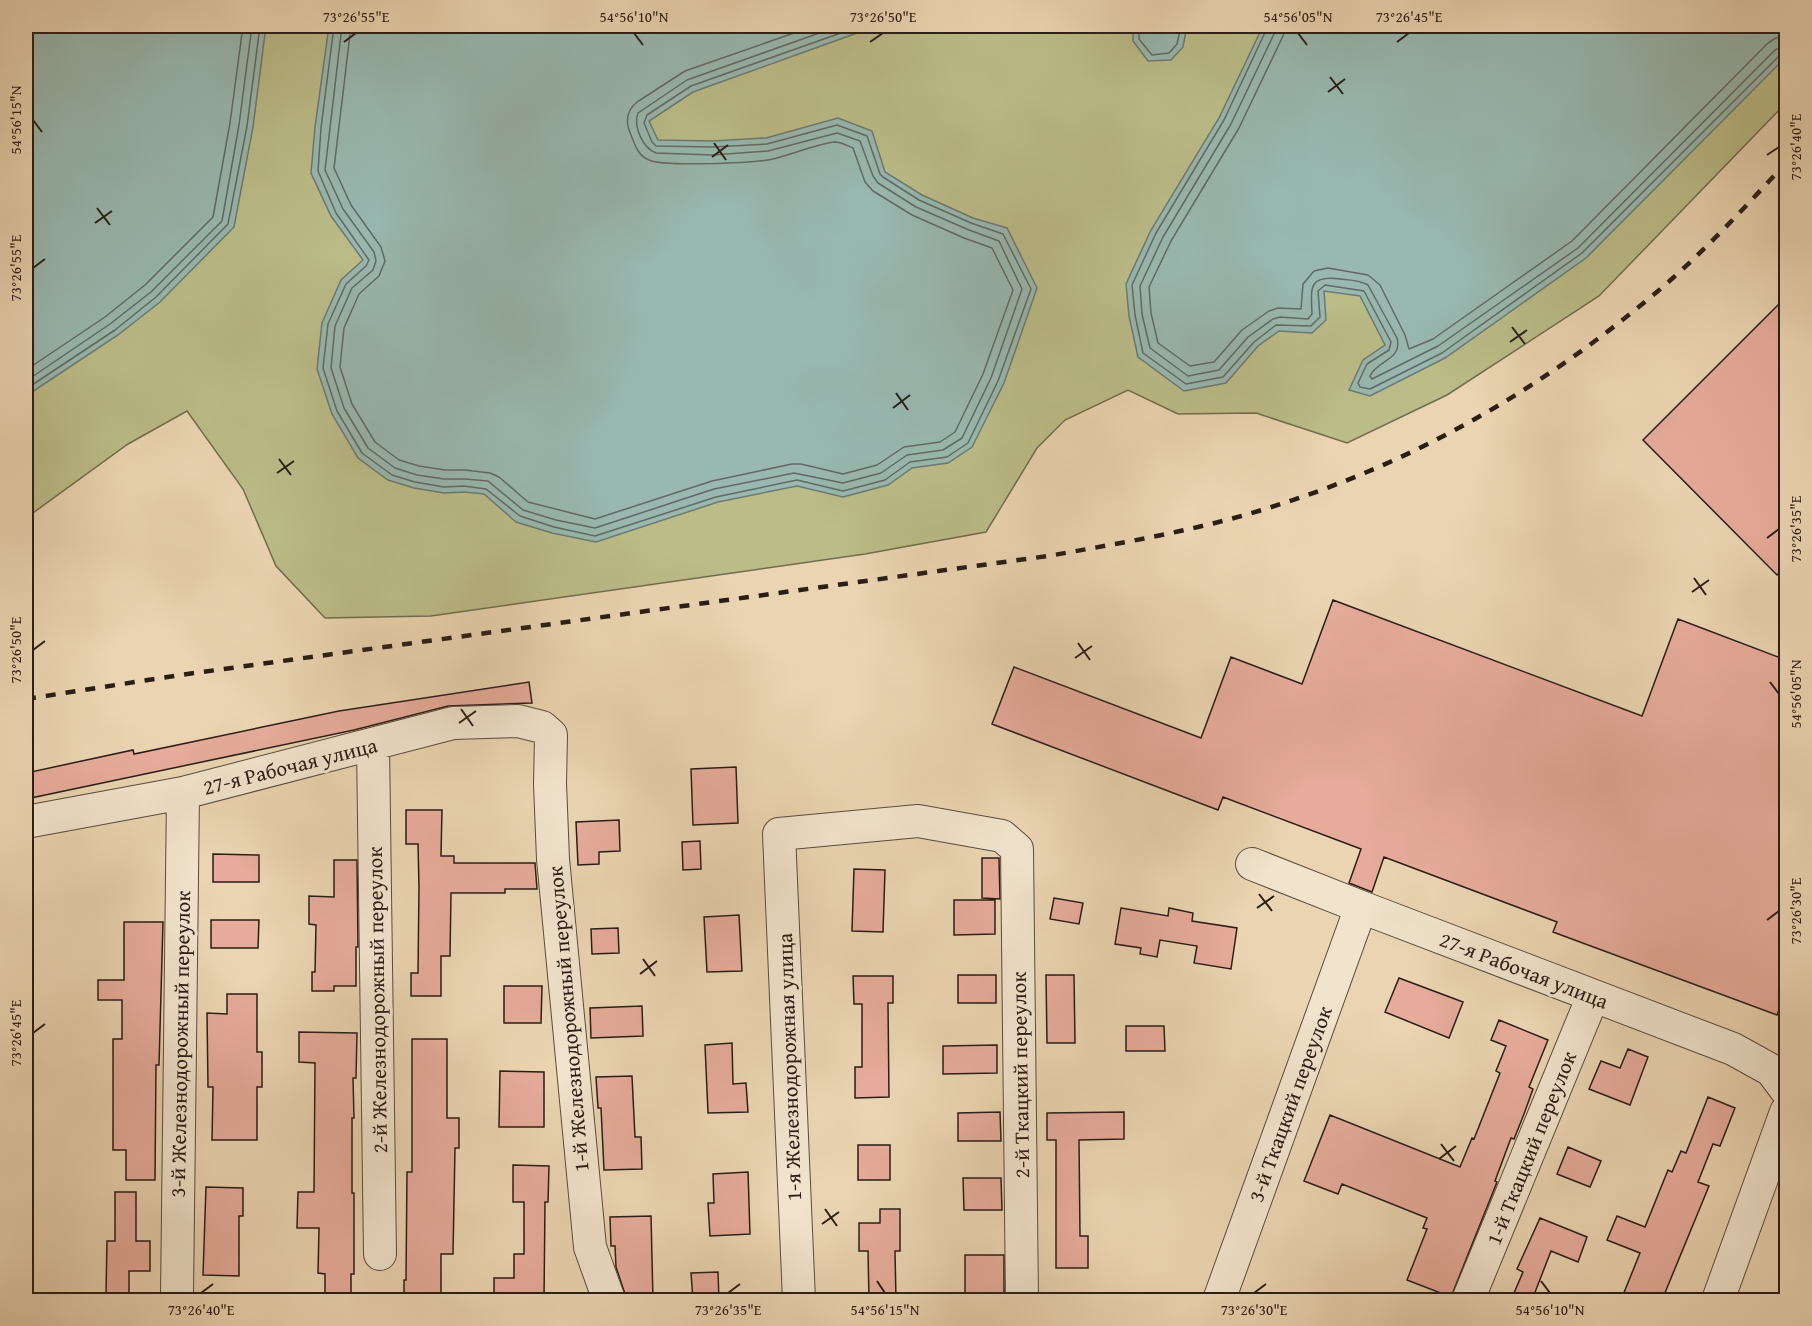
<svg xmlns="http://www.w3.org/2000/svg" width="1812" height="1326" viewBox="0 0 1812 1326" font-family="'Gentium Book Plus',serif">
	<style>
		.green { fill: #bbbc88; stroke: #726c4f; stroke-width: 1.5 }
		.water { fill: #98b8b0; stroke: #6c7a72; stroke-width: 1.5 }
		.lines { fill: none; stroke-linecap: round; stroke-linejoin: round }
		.shore { stroke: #616a63; stroke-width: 1.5 }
		.building { fill: #e6ab9a; stroke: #2a1d16; stroke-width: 1.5 }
		.minor-casing { stroke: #5a4b3d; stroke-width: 34 }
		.minor { stroke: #f1e3cc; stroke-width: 32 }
		.rail { stroke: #2a1d16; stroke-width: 4.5; stroke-dasharray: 10 10; stroke-linecap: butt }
		.ticks { fill: none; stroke: #2a1d16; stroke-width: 2 }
		.labels { text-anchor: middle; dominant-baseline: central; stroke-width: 6; stroke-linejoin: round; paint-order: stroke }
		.street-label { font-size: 21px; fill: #2a1d16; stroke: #f1e3cc }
		.neatline { fill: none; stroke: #2a1d16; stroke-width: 2 }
		.ticks-label { font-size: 15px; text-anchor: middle; fill: #2a1d16 }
	</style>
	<rect width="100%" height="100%" fill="#ead4b1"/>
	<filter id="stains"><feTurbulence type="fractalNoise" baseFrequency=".00333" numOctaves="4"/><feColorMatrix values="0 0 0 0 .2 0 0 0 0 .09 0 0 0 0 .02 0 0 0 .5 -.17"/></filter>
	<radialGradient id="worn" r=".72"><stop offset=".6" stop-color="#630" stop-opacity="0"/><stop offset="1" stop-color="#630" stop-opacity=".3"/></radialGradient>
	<!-- green -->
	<path class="green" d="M26,26H1786V103L1599,296L1447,395L1347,443L1256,413L1178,414L1128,390L1065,420L1037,448L986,532L865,554L431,616L325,618L276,566L243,489L187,411L128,444L26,518Z"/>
	<!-- water -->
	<path class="water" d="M26,26H266L253,127L234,227L160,302L118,335L26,396Z
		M329,26H862L857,33L693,92L649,121L658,140L713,141L766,138L838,118L872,131L885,172L922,195L973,218L1007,228L1037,288L1004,383L972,447L948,463L912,468L888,485L843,497L797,486L718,502L596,542L552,533L516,522L484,494L464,492L444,493L414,488L388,480L358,458L332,414L317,369L322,323L341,280L363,260L331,216L311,173L315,127Z
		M1133,26H1187L1183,47L1171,60L1148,61L1133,41Z
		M1263,26H1786V57L1586,258L1445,358L1370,396L1349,390L1363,360L1385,345L1360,296L1324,291L1326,320L1312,333L1279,331L1258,346L1226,383L1184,391L1138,357L1129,316L1126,284L1151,230L1219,118Z"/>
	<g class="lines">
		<!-- shore -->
		<path class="shore" d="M334,26L321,128L318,171L336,213L369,260L366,266L346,284L328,324L323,368L337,411L362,453L392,475L415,482L444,487L464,486L486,489L520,516L554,527L595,536L716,497L797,480L843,491L885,480L910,462L947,457L968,443L998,381L1031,289L1003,234L971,223L919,200L883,177L880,174L867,136L837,125L767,144L713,147L656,146L652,142L644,123L647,115L691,86L852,29L855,26
			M342,26L325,170L343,209L374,252L376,261L373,270L352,288L335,326L331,368L344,408L368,448L395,468L417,475L444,479H465L488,481L523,510L556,520L595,528L714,489L794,473L843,483L881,473L907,455L943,450L962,438L991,378L1022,289L999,241L969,230L916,207L878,183L873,176L860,141L837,133L768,151L713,155L656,153C643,148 633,127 638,113L687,80L839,26
			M351,26L334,168L351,205L381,247L385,261L379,276L359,294L344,328L340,367L352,404L375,442L399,460L419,466L445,470H465L490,473L499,477L528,502L595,519L712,481L792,464H801L843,474L877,465L904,447L940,442L955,432L983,374L1013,290L992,248L964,238L912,215L873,191L865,182L853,148C848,146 841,142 835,142C820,143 790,155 773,159C755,163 664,167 649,160C638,156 635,145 631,135C625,122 626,111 637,102L685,71L814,26
			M1139,26V39L1152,55L1169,53L1177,44L1181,26
			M1268,26L1224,120L1156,233L1132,285L1135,315L1143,353L1186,384L1223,377L1254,342L1276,325L1311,326L1320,317L1318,291L1325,285L1364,291L1391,342L1389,350L1367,364L1358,383L1360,387L1370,389L1442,353L1582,253L1780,55L1786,53
			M1276,26L1274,34L1231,124L1163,237L1140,286L1142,314L1150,348L1188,376L1219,370L1248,337L1273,319L1280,317L1308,319L1312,314C1311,288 1308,275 1340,279C1349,280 1360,280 1368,285L1397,338C1403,360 1377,360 1370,376L1372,379L1438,346L1578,248L1775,50L1786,45
			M1285,26L1283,36L1239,128L1171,241L1149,287L1151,313L1158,343L1190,366L1214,362L1242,330L1269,311L1278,308L1301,309L1303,284L1314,271L1328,268L1368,275L1380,285L1405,335L1409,349L1433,339L1572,241L1768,43L1776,38L1786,36
			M26,370L105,317L145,285L213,217L230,123L243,26
			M26,381L110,324L151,292L222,221L239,125L252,26
			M26,389L115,330L156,297L228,224L247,126L260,26"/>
	</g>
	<!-- building -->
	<path class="building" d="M1786,297V566L1777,575L1643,440Z
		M1333,600L1642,716L1678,619L1786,660V991L1777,1015L1553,932L1557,922L1384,857L1372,892L1349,883L1361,849L1223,797L1218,810L992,724L1014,667L1201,738L1231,657L1302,684Z
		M529,682L532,703L448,706L354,730L26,799V773L133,750L134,754L339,711Z
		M736,767L738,823L693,825L691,769Z
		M406,810H442L441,856H454V863H535L537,889H505V893H451L450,956H441V996H411V973H418L419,887L418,844H406Z
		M619,820L620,851L599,852V864L578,865L576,822Z
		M700,841L701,869L683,870L682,842Z
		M213,854L259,855V882H213Z
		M982,858H999L1000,899L982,898Z
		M334,860H357L358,947H356V986H334V991H312V972H315L316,925L309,924V896L334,897Z
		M854,869L885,870L883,932L852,931Z
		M1054,898L1083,903L1079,924L1050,919Z
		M954,900H995V934L954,935Z
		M1121,908L1168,916L1169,908L1193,913L1192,921L1237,928L1231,969L1194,963L1197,946L1160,940L1157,957L1140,954L1141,948L1115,944Z
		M739,915L742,971L707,972L704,917Z
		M211,920H259L258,948H211Z
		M124,922H163L159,1065H156L155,1180H126V1150H113V1039H122V1000H98V980H124Z
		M618,928L619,953L592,954L591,929Z
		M958,975H996V1003H958Z
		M1046,975H1074L1075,1043H1047Z
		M853,976H893V1003H888L889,1097L855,1098V1067H862V1004H854Z
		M1399,978L1463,1002L1449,1038L1385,1012Z
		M504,986H542L541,1023H504Z
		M227,994H257V1052H262V1087H257V1140H212L213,1087H208L207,1013L227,1014Z
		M642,1006L643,1036L591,1038L590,1008Z
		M1499,1020L1548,1040L1529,1087L1533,1089L1524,1114L1514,1139L1511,1138L1495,1181L1497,1182L1451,1297L1407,1280L1427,1229L1423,1228L1427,1218L1342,1184L1338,1194L1304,1181L1330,1115L1460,1167L1472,1138L1474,1139L1500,1073L1496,1071L1506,1046L1491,1040Z
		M1126,1026H1164L1165,1051H1126Z
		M299,1032L357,1033L356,1078H353L354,1118H352V1193H354V1274H351V1300H325V1274L318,1273L319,1228H297L298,1192H314L315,1063L299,1062Z
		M412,1039H447V1118H459V1148H455L453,1254H441V1300H404V1280H406L407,1172H412Z
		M732,1043L733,1084L746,1083L748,1112L708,1113L705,1045Z
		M997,1045V1073L943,1074V1046Z
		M1628,1049L1648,1057L1630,1105L1589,1089L1601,1061L1620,1068Z
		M500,1071L544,1072V1127H499Z
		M632,1076L635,1137H641L642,1169L604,1170L601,1108H598L596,1077Z
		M1708,1097L1735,1108L1720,1146L1713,1144L1698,1182L1709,1186L1662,1300H1621L1640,1253L1607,1240L1617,1216L1645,1227L1668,1170L1672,1172L1681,1151L1686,1153Z
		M1000,1112L1001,1141H958V1113Z
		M1124,1112V1139L1079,1140L1080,1236H1088V1268H1056V1140H1047V1113Z
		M858,1145H890V1180H858Z
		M1568,1147L1601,1161L1590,1187L1557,1174Z
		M513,1165L549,1166L548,1202H545L544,1300H494V1278H514V1254H524V1202H513Z
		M748,1172L750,1234L710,1236L708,1203H714L713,1174Z
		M963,1178H1001L1002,1210H964Z
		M206,1187L243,1188V1216H239V1276L203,1275Z
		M115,1192H136V1241H150V1271H129V1294H106L107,1241H115Z
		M880,1209H900V1251H895L896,1300H869L868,1251H859V1223H880Z
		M651,1216L653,1300H627L616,1267L615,1246H611L610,1217Z
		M1540,1218L1587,1237L1578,1262L1551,1251L1532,1300H1511L1523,1272L1517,1269Z
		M965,1255H1004V1300H965Z
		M718,1272L719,1300H693L691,1273Z"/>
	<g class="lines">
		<!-- minor casing -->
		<g class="minor-casing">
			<path id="minor" d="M373,746L380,1254
				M26,822L183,793L453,723L518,721L542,727L551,735L550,784L553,859L590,1247L609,1300
				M1252,864L1361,907L1733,1049L1771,1070L1786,1090
				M177,1295L183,793
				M799,1300L779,834L918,821L1002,836L1017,849L1022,1300
				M1219,1300L1361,907
				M1468,1300L1593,996
				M1718,1300L1786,1112"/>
		</g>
		<!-- minor -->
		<use href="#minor" class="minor"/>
		<!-- rail -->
		<path class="rail" d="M26,699L180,675L1048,556C1121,543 1194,531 1265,509C1412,464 1541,390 1658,291C1704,252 1745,207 1786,163"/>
	</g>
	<!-- ticks -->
	<path class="ticks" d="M634,33L643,45M1298,33L1307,45M344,42L356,33M870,42L883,33M1397,42L1409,33M1330,77L1343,94M1328,92L1345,79M33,120L42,132M714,143L726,160M1767,155L1779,147M712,157L728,145M97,208L110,225M95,223L112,211M33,268L45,259M1512,327L1525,344M1510,342L1527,330M896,393L908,410M893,408L910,395M279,459L291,475M277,473L294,461M1767,538L1779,529M1694,578L1706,595M1692,592L1709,580M1078,643L1090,660M33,650L45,641M1075,658L1092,646M1770,682L1779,694M461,709L473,726M459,723L476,711M1259,894L1272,911M1257,908L1274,896M1767,920L1779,911M643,959L655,976M640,974L657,961M33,1033L45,1024M1441,1144L1454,1161M1439,1159L1456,1146M825,1209L837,1226M822,1224L839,1212M877,1281L885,1293M1541,1281L1550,1293M201,1293L213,1284M728,1293L740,1284M1254,1293L1266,1284"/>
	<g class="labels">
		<!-- street labels -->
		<g class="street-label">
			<text transform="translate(290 766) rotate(-14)">27-я Рабочая улица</text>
			<text transform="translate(1524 970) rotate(21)">27-я Рабочая улица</text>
			<text transform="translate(377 1000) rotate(-91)">2-й Железнодорожный переулок</text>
			<text transform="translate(568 1019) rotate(-95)">1-й Железнодорожный переулок</text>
			<text transform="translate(180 1044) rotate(-89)">3-й Железнодорожный переулок</text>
			<text transform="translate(789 1067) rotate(-92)">1-я Железнодорожная улица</text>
			<text transform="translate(1020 1075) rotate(-91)">2-й Ткацкий переулок</text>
			<text transform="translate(1290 1104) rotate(-70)">3-й Ткацкий переулок</text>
			<text transform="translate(1531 1148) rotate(-68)">1-й Ткацкий переулок</text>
		</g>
	</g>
	<!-- margin -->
	<rect width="1812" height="1326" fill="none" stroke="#ead4b1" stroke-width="66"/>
	<rect x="33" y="33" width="1746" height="1260" class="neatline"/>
	<g class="ticks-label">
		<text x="356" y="22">73°26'55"E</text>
		<text x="634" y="22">54°56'10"N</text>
		<text x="883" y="22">73°26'50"E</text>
		<text x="1298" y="22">54°56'05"N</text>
		<text x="1409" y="22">73°26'45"E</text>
		<text transform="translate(16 120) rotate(-90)" y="5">54°56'15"N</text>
		<text transform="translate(1796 147) rotate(-90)" y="5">73°26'40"E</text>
		<text transform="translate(16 268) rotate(-90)" y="5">73°26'55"E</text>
		<text transform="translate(1796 529) rotate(-90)" y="5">73°26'35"E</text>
		<text transform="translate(16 650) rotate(-90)" y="5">73°26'50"E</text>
		<text transform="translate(1796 694) rotate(-90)" y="5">54°56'05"N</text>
		<text transform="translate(1796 911) rotate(-90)" y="5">73°26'30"E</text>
		<text transform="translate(16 1033) rotate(-90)" y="5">73°26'45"E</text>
		<text x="201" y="1315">73°26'40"E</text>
		<text x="728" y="1315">73°26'35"E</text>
		<text x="885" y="1315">54°56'15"N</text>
		<text x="1254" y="1315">73°26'30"E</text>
		<text x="1550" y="1315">54°56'10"N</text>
	</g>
	<rect width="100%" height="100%" filter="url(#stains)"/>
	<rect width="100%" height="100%" fill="url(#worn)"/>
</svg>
